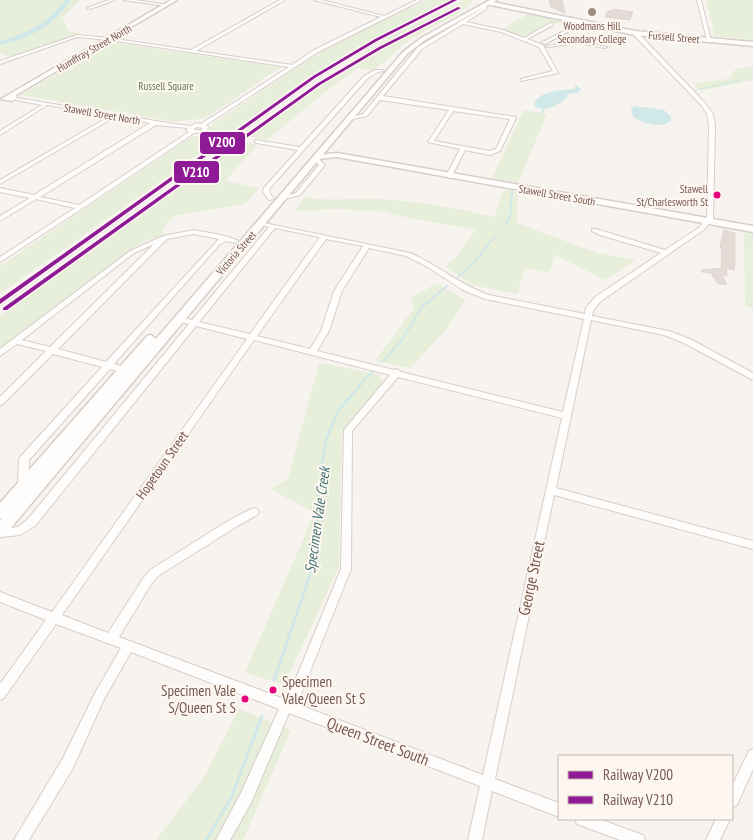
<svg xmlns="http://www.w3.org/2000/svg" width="753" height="840" viewBox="0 0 753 840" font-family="'PT Sans Narrow',sans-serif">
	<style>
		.green { fill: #e7eeda }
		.water { fill: #d0e8e7 }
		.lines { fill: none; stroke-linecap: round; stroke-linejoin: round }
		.stream-far3 { stroke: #d0e8e7; stroke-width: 1 }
		.stream-far2 { stroke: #d0e8e7; stroke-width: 2 }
		.stream-far1 { stroke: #d0e8e7; stroke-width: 2.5 }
		.stream { stroke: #d0e8e7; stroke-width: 3 }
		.river { fill: #d0e8e7; fill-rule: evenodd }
		.building { fill: #e4dbd6; stroke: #e0d5d0 }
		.minor-casing { stroke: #d6ceca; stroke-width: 2 }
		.tertiary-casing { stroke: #d6ceca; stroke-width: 3 }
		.secondary-casing { stroke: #d7ceca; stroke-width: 3 }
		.minor { fill: #fefdfc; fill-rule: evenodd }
		.tertiary { fill: #fefdfc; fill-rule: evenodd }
		.secondary { fill: #fefdfc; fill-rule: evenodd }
		.rail-far1-casing { stroke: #e5e3e6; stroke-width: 2.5 }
		.rail-casing { stroke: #e5e3e6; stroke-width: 3 }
		.rail-far1 { stroke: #fef7f1; stroke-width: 1; stroke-dasharray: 4; stroke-linecap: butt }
		.rail { stroke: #fef7f1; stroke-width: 2; stroke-dasharray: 5; stroke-linecap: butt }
		.rail-1-casing { stroke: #fef7f1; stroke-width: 3 }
		.rail-2-casing { stroke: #fef7f1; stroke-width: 3 }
		.rail-1 { fill: #8f1a95; fill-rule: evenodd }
		.rail-2 { fill: #8f1a95; fill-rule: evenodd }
		.poi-dot { fill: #a28e87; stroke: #fef7f1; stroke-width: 2 }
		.bus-dot { fill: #e5007d; stroke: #fef7f1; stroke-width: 2 }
		.labels { text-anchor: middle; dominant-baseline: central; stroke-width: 4; stroke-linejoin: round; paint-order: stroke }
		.far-poi-label { font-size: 11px; fill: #75584f; stroke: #fef7f1 }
		.far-street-label { font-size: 11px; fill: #75584f; stroke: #fef7f1 }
		.far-park-label { font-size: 11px; fill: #5d7947; stroke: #fef7f1 }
		.far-bus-label { font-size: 11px; fill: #75584f; stroke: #fef7f1; text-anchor: end }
		.street-label { font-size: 14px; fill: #75584f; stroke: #fef7f1 }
		.water-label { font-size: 15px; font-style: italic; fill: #437678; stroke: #fef7f1 }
		.near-bus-label { font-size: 15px; fill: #75584f; stroke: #fef7f1; text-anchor: start }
		.near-street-label { font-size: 16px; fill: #75584f; stroke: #fef7f1 }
		.line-badge { stroke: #fef7f1; stroke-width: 2 }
		.badge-label { font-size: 14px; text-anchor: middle; font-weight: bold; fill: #fff }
	</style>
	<rect width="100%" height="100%" fill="#f7f3ee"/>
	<!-- green -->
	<path class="green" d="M0,0H80L62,18L69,32L81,33L13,57L0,53Z
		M428,0H453L357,47L306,79L0,294V266L190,138C200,135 209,132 214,123L314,56L377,23Z
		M465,0H473C460,17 428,27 410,40C396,49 387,61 374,70L358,68L325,92L267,140L244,135L359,56L395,34Z
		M706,0H753V40L715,36Z
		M528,14L562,21L559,23H549V25L523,38L501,30Z
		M111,42L281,67L206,118L175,122L21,95Z
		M753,66V80L701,91L693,83L728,79L736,69Z
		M524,110L547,114L518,183L492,178Z
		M237,141L257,145L225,181L260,188L245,204L174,216L165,225L163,230L164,235L142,242L0,348V317Z
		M504,190L518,192L517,223L597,253L636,260L605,280L555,255L549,273L525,268L517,294L472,285L445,267L457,256L475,230L390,214V212L337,209L294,211L305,197C328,202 354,198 379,199C418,201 456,208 494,217Z
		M744,232L753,233V308L745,306Z
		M437,283L465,300L446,330L410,368L375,361L414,308L411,298Z
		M319,363L377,374L384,384L342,430L339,567L284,685L245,672L304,538L313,512L271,489L288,479Z
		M239,709L291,730L243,840H156L203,779Z"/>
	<!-- water -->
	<path class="water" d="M576,85L581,89L577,93L567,94V98C556,106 546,113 534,106C536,91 562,90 574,89Z
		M635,106L664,110L671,117V121C660,129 644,123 633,117L631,109Z"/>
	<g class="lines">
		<!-- stream-far3 -->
		<path class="stream-far3" d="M695,90L742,80L748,72H753"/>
		<!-- stream-far2 -->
		<path class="stream-far2" d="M541,114L544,108
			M506,225L510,217L512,191
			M458,277L472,265L495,236
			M383,361L402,340L421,308L447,286
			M368,376L374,370"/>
		<!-- stream-far1 -->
		<path class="stream-far1" d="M309,579L316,549L321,471L326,440L338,411L369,375"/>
		<!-- stream -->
		<path class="stream" d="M274,680L309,578
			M206,840L231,798L262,716"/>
		<!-- river -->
		<path class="river" d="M65,0H71C51,28 32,37 0,45V41C27,33 48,24 65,0Z"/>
	</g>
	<!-- building -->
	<path class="building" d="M549,0H562L565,13L551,7Z
		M613,9L633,12L630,20L605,17L608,11H612Z
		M724,230L735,233V262L734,270L726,268L727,276L721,275L727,284H718L711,273L702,272V270L723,268L721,267L722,248L720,247Z"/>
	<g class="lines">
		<!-- minor casing -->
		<g class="minor-casing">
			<path id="minor" d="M109,0H115L90,9L87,8Z
				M123,0H135L168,5L166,6Z
				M280,0H285L196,51L292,65L314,50L381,17L314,0H321L384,16L417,0H422L318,52L206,125L209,127L205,132L194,133L187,138L83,208L0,262V257L75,208L36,199L0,221V216L30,198L0,192V188L34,195L150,123L115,117L0,184V180L110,116L47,105L0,135V131L42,105L11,99V97L174,124L191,126L196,123L201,124L289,67L110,40L77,37L0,64V61L77,35L109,38L191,50ZM156,125L188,128L186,130L189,132L79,205L40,197ZM197,127L203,128L201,130H193Z
				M697,0H701L711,41L707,40Z
				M484,3L487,4L486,9L466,22L503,30L524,38L551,23H553V25L527,39L543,45L558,73L521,81V79L553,71L539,47L501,32L463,24L422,49L383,96L515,117L516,118L500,151L490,155L465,150L452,176L449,178L446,176L460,149L428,142L449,110L380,100L367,116L348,120V118L363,114L418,47L483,8ZM453,111L510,119L496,149L490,151L434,141Z
				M583,21L586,22L545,44L541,43Z
				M633,32H637L705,103L713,114L715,125L713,221L709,223L705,229L601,301L594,309L592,316L669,331L690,339L753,373V380L684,343L664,335L591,320L556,488L753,541V549L554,495L495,779L559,803V817L492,791L482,840H468L480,786L289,713L251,803L230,840H216L241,793L279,709L131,652L103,701L73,768L29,840H14L63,758L95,693L121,648L56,624L4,698L0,700V684L46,620L0,602V592L52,612L247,339L196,326L35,526L20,535L0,537V529L18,527L27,520L189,324L176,321L175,319L176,317H179L192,320L269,227L259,224V222L410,253C438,265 460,285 489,295L585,314L586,308L595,297L661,253L600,235L592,231V229H596L665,250L700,227L704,220L707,219L709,125L707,114L701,105L633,34ZM275,228L320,237L250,334L199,322ZM326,239L363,246L334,291L321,331L310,349L257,336ZM369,248L406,256L426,266L463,290L485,299L584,319L563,412L401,372L397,369L394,370L317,351L329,331L342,291ZM254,340L390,375L344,430L341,569L287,700L119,637L150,586L158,576L236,527L257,515L259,512L257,509L254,508L251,509L228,521L150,570L142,580L108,633L62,615ZM398,377L562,418L483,775L297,704L351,569L352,431Z
				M578,41L607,47L605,48L578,43L548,47L546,46Z
				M375,70H382L384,71L378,72L368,78L270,188L269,192L274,199L269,200L263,192L264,188L298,150L257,143L255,142V140L300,147L364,76Z
				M317,157L325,165L300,195L280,200V198L296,193L319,165L314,159Z
				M194,230L225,236L239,241L236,243L226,241L219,245L114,364L127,368L128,370L127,372L124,373L110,369L29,460L28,486L26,489L23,490L20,489L18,486L19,459L21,456L102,367L53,354L3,404L0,405V397L46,351L17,344L0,356V349L130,251L163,236ZM194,234L219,239L106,362L58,349L167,239ZM154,244L50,347L22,340L134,253Z
				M753,749V769L737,805L732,807V786L749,751Z
				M575,819H599L643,835L645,840H620L577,824Z
				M716,819H730L720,840H706Z"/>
		</g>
		<!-- tertiary casing -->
		<g class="tertiary-casing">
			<path id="tertiary" d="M171,0H177L16,95L17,97L12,101L1,99Z
				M488,1L635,31L753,42V46L635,35L486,4Z
				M337,153L753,226V232L337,157L318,159L314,157L318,155Z"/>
		</g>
		<!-- secondary casing -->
		<g class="secondary-casing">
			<path id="secondary" d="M490,0H497L425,40L407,54L5,535L0,537V521L2,518L0,519V503L147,336L151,335L156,339L403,52L421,38Z"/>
		</g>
		<!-- minor -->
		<use href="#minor" class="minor"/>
		<!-- tertiary -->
		<use href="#tertiary" class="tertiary"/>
		<!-- secondary -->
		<use href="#secondary" class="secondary"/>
		<!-- rail-far1 casing -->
		<g class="rail-far1-casing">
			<path id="rail-far1" d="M291,96C344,58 400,29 458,0"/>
		</g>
		<!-- rail casing -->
		<g class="rail-casing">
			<path id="rail" d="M0,305L293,95"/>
		</g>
		<!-- rail-far1 -->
		<use href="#rail-far1" class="rail-far1"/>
		<!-- rail -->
		<use href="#rail" class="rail"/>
		<!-- rail-1 casing -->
		<g class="rail-1-casing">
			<path id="rail-1" d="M452,0H457L377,41L315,78L0,304V299L313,76L375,39Z"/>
		</g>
		<!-- rail-2 casing -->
		<g class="rail-2-casing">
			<path id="rail-2" d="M458,7L461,8L381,49L320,85L7,310H3V308L318,83L379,47Z"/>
		</g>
		<!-- rail-1 -->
		<use href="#rail-1" class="rail-1"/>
		<!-- rail-2 -->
		<use href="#rail-2" class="rail-2"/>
	</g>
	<!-- markers -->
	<circle class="poi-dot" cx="592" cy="12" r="5"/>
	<g class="bus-dot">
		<circle cx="717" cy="195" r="4.5"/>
		<circle cx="273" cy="690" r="4.5"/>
		<circle cx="245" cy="699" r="4.5"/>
	</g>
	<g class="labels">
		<!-- far-poi labels -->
		<g class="far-poi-label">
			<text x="592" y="26">Woodmans Hill<tspan x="592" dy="13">Secondary College</tspan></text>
		</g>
		<!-- far-street labels -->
		<g class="far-street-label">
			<text transform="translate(674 37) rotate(5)">Fussell Street</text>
			<text transform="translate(94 48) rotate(-30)">Humffray Street North</text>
			<text transform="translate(102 114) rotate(10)">Stawell Street North</text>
			<text transform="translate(557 195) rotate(10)">Stawell Street South</text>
			<text transform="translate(236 253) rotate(-49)">Victoria Street</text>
		</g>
		<!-- far-park labels -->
		<g class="far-park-label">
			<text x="166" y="86">Russell Square</text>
		</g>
		<!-- far-bus labels -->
		<g class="far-bus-label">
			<text x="708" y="189">Stawell<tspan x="708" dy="13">St/Charlesworth St</tspan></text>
		</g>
		<!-- street labels -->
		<g class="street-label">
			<text transform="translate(162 465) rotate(-55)">Hopetoun Street</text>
		</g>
		<!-- water labels -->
		<g class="water-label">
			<text transform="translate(317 520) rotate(-82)">Specimen Vale Creek</text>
		</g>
		<!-- near-bus labels -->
		<g class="near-bus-label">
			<text x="282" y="681">Specimen<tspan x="282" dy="17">Vale/Queen St S</tspan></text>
			<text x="236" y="690" text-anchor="end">Specimen Vale<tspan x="236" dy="17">S/Queen St S</tspan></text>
		</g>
		<!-- near-street labels -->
		<g class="near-street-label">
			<text transform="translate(531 578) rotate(-78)">George Street</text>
			<text transform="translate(378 741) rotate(21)">Queen Street South</text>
		</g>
	</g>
	<g class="line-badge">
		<rect x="199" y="131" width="47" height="24" rx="5" fill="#8f1a95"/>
		<rect x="173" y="160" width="47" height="24" rx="5" fill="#8f1a95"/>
	</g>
	<g class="badge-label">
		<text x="222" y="147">V200</text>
		<text x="196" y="177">V210</text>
	</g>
	<!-- legend -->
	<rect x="558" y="755" width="175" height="65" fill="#fef7f1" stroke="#c7b7b0"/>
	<rect x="568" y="771" width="25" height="8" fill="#8f1a95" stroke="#c7b7b0"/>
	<text x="603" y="780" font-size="15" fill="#75584f">Railway V200</text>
	<rect x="568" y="796" width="25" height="8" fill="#8f1a95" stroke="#c7b7b0"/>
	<text x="603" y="805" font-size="15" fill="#75584f">Railway V210</text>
</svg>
